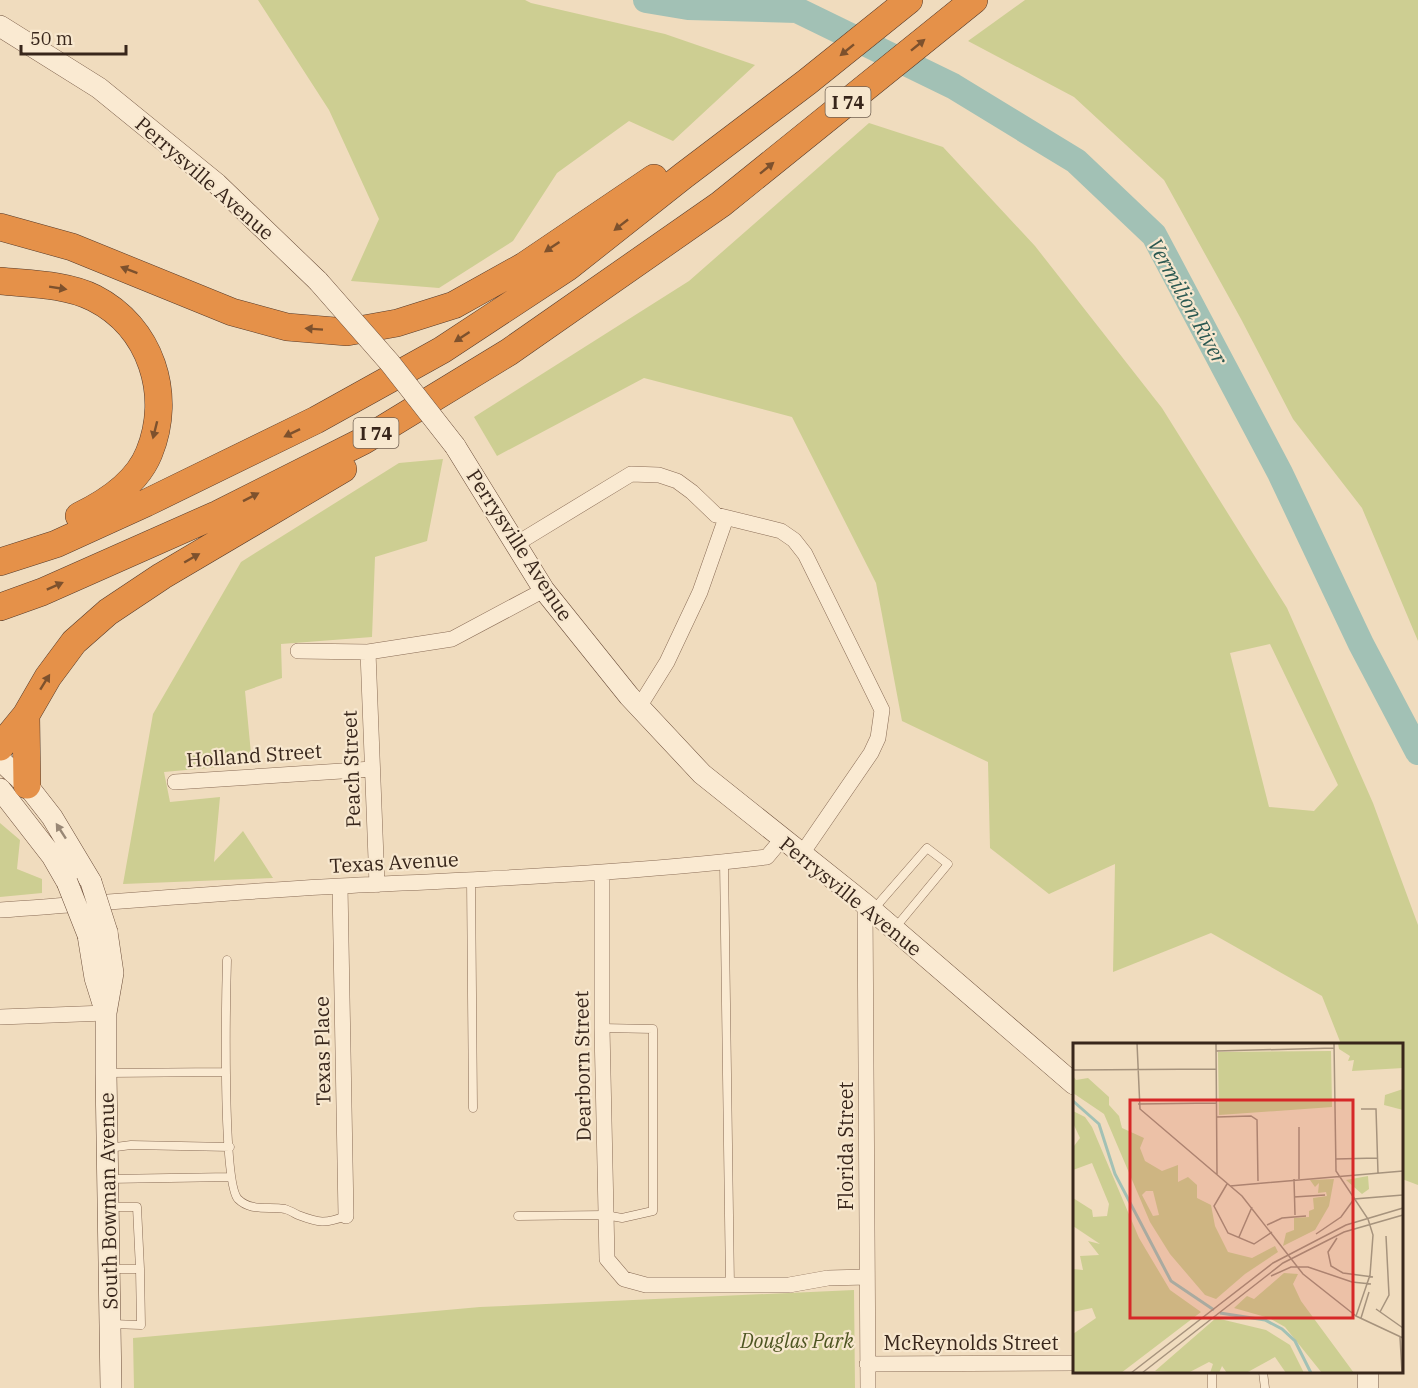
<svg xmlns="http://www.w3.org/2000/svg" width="1418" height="1388" viewBox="0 0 1418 1388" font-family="'IBM Plex Serif',serif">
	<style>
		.green { fill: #cdce92; fill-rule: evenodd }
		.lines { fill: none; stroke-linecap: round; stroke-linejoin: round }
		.river { stroke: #a2c1b5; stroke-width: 26 }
		.lane-casing { stroke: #896c56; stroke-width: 9 }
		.street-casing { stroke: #896c56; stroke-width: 16 }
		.secondary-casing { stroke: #6b4d39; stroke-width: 22 }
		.highway-casing { stroke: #563b2b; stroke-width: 28 }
		.lane { stroke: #faead2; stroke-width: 8 }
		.street { stroke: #faead2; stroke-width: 15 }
		.secondary { stroke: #faead2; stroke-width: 21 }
		.highway { stroke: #e59149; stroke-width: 27 }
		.secondary-bridge-casing { stroke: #6b4d39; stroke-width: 22; stroke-linecap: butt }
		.secondary-bridge { stroke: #faead2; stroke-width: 21 }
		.oneway { fill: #7d512d }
		.oneway2 { fill: #998876 }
		.labels { text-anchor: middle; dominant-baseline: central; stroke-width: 4.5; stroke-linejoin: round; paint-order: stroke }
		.shield { fill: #f7e7ce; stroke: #716051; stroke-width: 1.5 }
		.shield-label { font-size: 18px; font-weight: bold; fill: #38261b }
		.street-label { font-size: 20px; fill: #38261b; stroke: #f7e7ce }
		.park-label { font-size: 20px; font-style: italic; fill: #4d5521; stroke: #f7e7ce }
		.water-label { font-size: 21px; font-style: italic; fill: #2a5851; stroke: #f7e7ce }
		.inset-river { fill: none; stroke: #a2c1b5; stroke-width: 3 }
		.inset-road { fill: none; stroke: #a6937d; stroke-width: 1.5 }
		.view { fill: #d62828; fill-opacity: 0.15; stroke: #d62828; stroke-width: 3 }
		.inset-edge { fill: none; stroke: #38261b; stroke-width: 3 }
	</style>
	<rect width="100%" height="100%" fill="#f0dcbe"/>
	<!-- green -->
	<path class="green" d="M258,0H525L531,3L665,34L755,65L673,141L629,121L557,173L513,241L439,288L351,281L379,219L329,110Z
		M1025,0H1418V641L1362,508L1293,419L1241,319L1164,180L1074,97L968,41Z
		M869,123L943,147L1035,246L1162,408L1287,608L1373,803L1418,925V1185L1402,1179V1044H1341L1322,996L1211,933L1113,972L1115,864L1049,894L990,848L988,762L902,721L876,583L792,417L644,378L497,456L474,417L689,281ZM1270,644L1338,785L1314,811L1269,807L1230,653Z
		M443,459L427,541L375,557L372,637L281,644L282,678L245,691L252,764L164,772L170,802L220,797L214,862L243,831L273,878L123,884L153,714L241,562L399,463Z
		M0,823L20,840L17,869L42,879V893L0,897Z
		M854,1290L855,1388H134L133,1338L480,1307Z"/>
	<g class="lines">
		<!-- river -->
		<path class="river" d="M646,0L688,7L797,10L953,86L1076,161L1154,235L1280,473L1361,644L1418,752"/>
		<!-- lane casing -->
		<g class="lane-casing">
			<path id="lane" d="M724,862L730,1286
				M471,879L473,1108
				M873,910L927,848L948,864L895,928
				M227,960C226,994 222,1182 238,1199C251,1212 269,1206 285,1209C289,1210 294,1213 298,1215C319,1223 325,1224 346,1216
				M107,1073L225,1072
				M108,1148L131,1145L230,1147
				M108,1179L231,1177
				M109,1207H137L140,1269H110
				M518,1216L605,1215L622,1218L653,1211V1029L602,1028
				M111,1324L141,1325L140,1269
				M1212,1372V1388
				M1263,1372L1265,1388"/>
		</g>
		<!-- street casing -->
		<g class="street-casing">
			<path id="street" d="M516,544L631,474L659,475L677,481L692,492L716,515L781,531L794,540L805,554L882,710L878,738L871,753L801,855
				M298,651L368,652L452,639L544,590
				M368,652L377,885
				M639,707L667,662L700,592L726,518
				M175,782L372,769
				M602,872V1028L607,1259L624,1279L646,1285H789L828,1278L867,1277
				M340,886L346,1216
				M865,904L868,1388
				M0,910C113,902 227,892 340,886C482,879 625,874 767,857L782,839
				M0,1017L106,1013
				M867,1364L1074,1363"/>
		</g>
		<!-- secondary casing -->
		<g class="secondary-casing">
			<path id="secondary" d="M0,26L99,88L217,184L318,281
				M455,446L544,590L629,696L702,774L865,904L1074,1084
				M0,760L27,785L52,817L91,882
				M0,789L52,856L67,882
				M107,932L113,973L106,1013V1073L111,1388
				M88,935L95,978L105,1010
				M1368,1372V1388"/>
		</g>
		<!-- highway casing -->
		<g class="highway-casing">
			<path id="highway" d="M0,227L72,247L232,312L287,327L347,332L397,323L454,305L524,266L654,178
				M0,281C30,284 66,284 94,298C151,327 173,395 149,453C137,483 106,503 79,516
				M0,562L56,544L146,503L316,420L442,350L568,267L683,176L807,82L909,0
				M0,607L42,592L218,514L363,441L509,352L721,204L974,0
				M26,715L27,785
				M0,747L26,715L48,677L74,642L108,612L162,576L343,469"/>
		</g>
		<!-- lane -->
		<use href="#lane" class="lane"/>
		<!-- street -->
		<use href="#street" class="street"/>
		<!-- secondary -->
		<use href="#secondary" class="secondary"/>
		<!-- highway -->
		<use href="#highway" class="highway"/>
		<!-- secondary-bridge casing -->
		<g class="secondary-bridge-casing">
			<path id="secondary-bridge" d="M318,281L390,363L455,446
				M67,882L88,935
				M91,882L107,932"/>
		</g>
		<!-- secondary-bridge -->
		<use href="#secondary-bridge" class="secondary-bridge"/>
	</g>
	<!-- one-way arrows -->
	<defs><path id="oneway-solid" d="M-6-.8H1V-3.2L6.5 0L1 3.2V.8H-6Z" transform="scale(1.5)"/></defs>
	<g class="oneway">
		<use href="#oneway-solid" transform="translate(918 45) rotate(-39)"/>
		<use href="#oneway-solid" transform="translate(847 50) rotate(141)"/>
		<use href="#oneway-solid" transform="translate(767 168) rotate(-39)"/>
		<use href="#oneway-solid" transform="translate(621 225) rotate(142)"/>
		<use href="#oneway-solid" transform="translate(552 247) rotate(146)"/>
		<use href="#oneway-solid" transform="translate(129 270) rotate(-159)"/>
		<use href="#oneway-solid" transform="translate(58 288) rotate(9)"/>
		<use href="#oneway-solid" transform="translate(314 329) rotate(-176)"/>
		<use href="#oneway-solid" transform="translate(462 337) rotate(147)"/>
		<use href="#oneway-solid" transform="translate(155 430) rotate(104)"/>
		<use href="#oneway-solid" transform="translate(292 433) rotate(154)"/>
		<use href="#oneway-solid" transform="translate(251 497) rotate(-27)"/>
		<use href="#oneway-solid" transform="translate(192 558) rotate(-30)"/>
		<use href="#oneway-solid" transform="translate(55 586) rotate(-24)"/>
		<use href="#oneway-solid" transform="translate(45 682) rotate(-58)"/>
	</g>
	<use class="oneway2" href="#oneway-solid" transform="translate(61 831) rotate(-123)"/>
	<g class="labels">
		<!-- shield labels -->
		<g class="shield">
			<rect x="825.5" y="87" width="45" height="30" rx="4.5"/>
			<rect x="353.5" y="418" width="45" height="30" rx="4.5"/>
		</g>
		<g class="shield-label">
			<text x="848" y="102">I 74</text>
			<text x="376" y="433">I 74</text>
		</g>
		<!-- street labels -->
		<g class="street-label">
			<text transform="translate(205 178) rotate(41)">Perrysville Avenue</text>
			<text transform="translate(520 545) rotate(57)">Perrysville Avenue</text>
			<text transform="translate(254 755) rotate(-4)">Holland Street</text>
			<text transform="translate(351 769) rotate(-92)">Peach Street</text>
			<text transform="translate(394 862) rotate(-3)">Texas Avenue</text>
			<text transform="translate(851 896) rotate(39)">Perrysville Avenue</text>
			<text transform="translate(322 1051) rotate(-91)">Texas Place</text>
			<text transform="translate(582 1066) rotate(-91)">Dearborn Street</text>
			<text transform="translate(845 1146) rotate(-90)">Florida Street</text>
			<text transform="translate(108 1201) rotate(-91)">South Bowman Avenue</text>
			<text x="971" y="1342">McReynolds Street</text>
		</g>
		<!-- park labels -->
		<g class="park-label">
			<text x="797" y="1340">Douglas Park</text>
		</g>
		<!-- water labels -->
		<g class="water-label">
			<text transform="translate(1188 301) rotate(61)">Vermilion River</text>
		</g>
	</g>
	<!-- overview -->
	<g transform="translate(1073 1043)">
		<rect width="330" height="330" fill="#f0dcbe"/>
		<path d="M265,0H330V25L279,28L281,17L275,18L277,13L266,6ZM258,8L259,64L146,72L145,9ZM0,33L3,37L15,35L36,54V62L46,73L49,85L71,95L67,105L72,118L89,128L105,122V139L115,134L124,142V155L138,162L142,183L155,209L179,215L202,203L205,209L172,231L143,256L132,252L97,211L77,179L31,71L0,50ZM73,148H80L86,172L80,173L69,152ZM330,46V67L311,62L312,52ZM0,68L12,74L19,84L66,195L97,247L128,269L48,330H0V291L23,275L19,265L0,269V226L10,227L7,213L26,212L15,198L27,201L0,183V155L19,167L20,174L34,173L36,161L19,120L0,127L1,103L7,95L0,80ZM295,133L296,146L289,151L273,137ZM261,136L256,163L242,187L210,203L213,190L221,187V175L236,174V168L241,166L240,155L254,153L253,149L245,150L246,140L242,144L237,137ZM211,230L225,231L220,241L228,258L281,330H249L212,284L196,275L161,265L174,253L181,256ZM143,275L193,287L217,302L231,330H213L202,314L173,330H154L149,323L146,330H137L140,321L136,319L115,330L82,328Z" fill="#cdce92" fill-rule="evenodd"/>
		<path class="inset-river" d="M0,58L26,81L42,131L98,238L141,267M147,270L192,277L209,286L222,298L238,330"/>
		<path class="inset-road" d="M64,0L67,66L169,153L230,231L283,273M143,0L144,132M261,0L263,128L295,176L300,192L297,232L283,273L330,295M143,8L261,5M0,27L143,26M65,61L143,60M288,66H303L305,130M144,74L178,73L184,77L185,138M226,84V136M263,116L304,115M221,136L222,172M154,141L141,163L155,190L181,201L199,189M157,143L330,128M221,154L252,152M194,182L209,175L233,173M243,191L268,174L281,156L330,152M166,194L179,164M264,195L255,209L258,223L270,230L300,234M198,233L218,224H235L279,239L298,241M303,266L330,285M307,269L316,252L313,193M288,275L296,249M327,294L329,330M58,330L200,220L273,182L330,165M69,330L210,220L271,189L330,172"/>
		<path class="view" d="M57,57H280V275H57Z"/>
		<rect width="330" height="330" class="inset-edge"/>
	</g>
	<!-- scale -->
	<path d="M21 45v9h105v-9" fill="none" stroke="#38261b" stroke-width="3"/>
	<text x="30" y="45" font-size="18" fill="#38261b" stroke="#f7e7ce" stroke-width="4.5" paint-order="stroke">50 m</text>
</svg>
